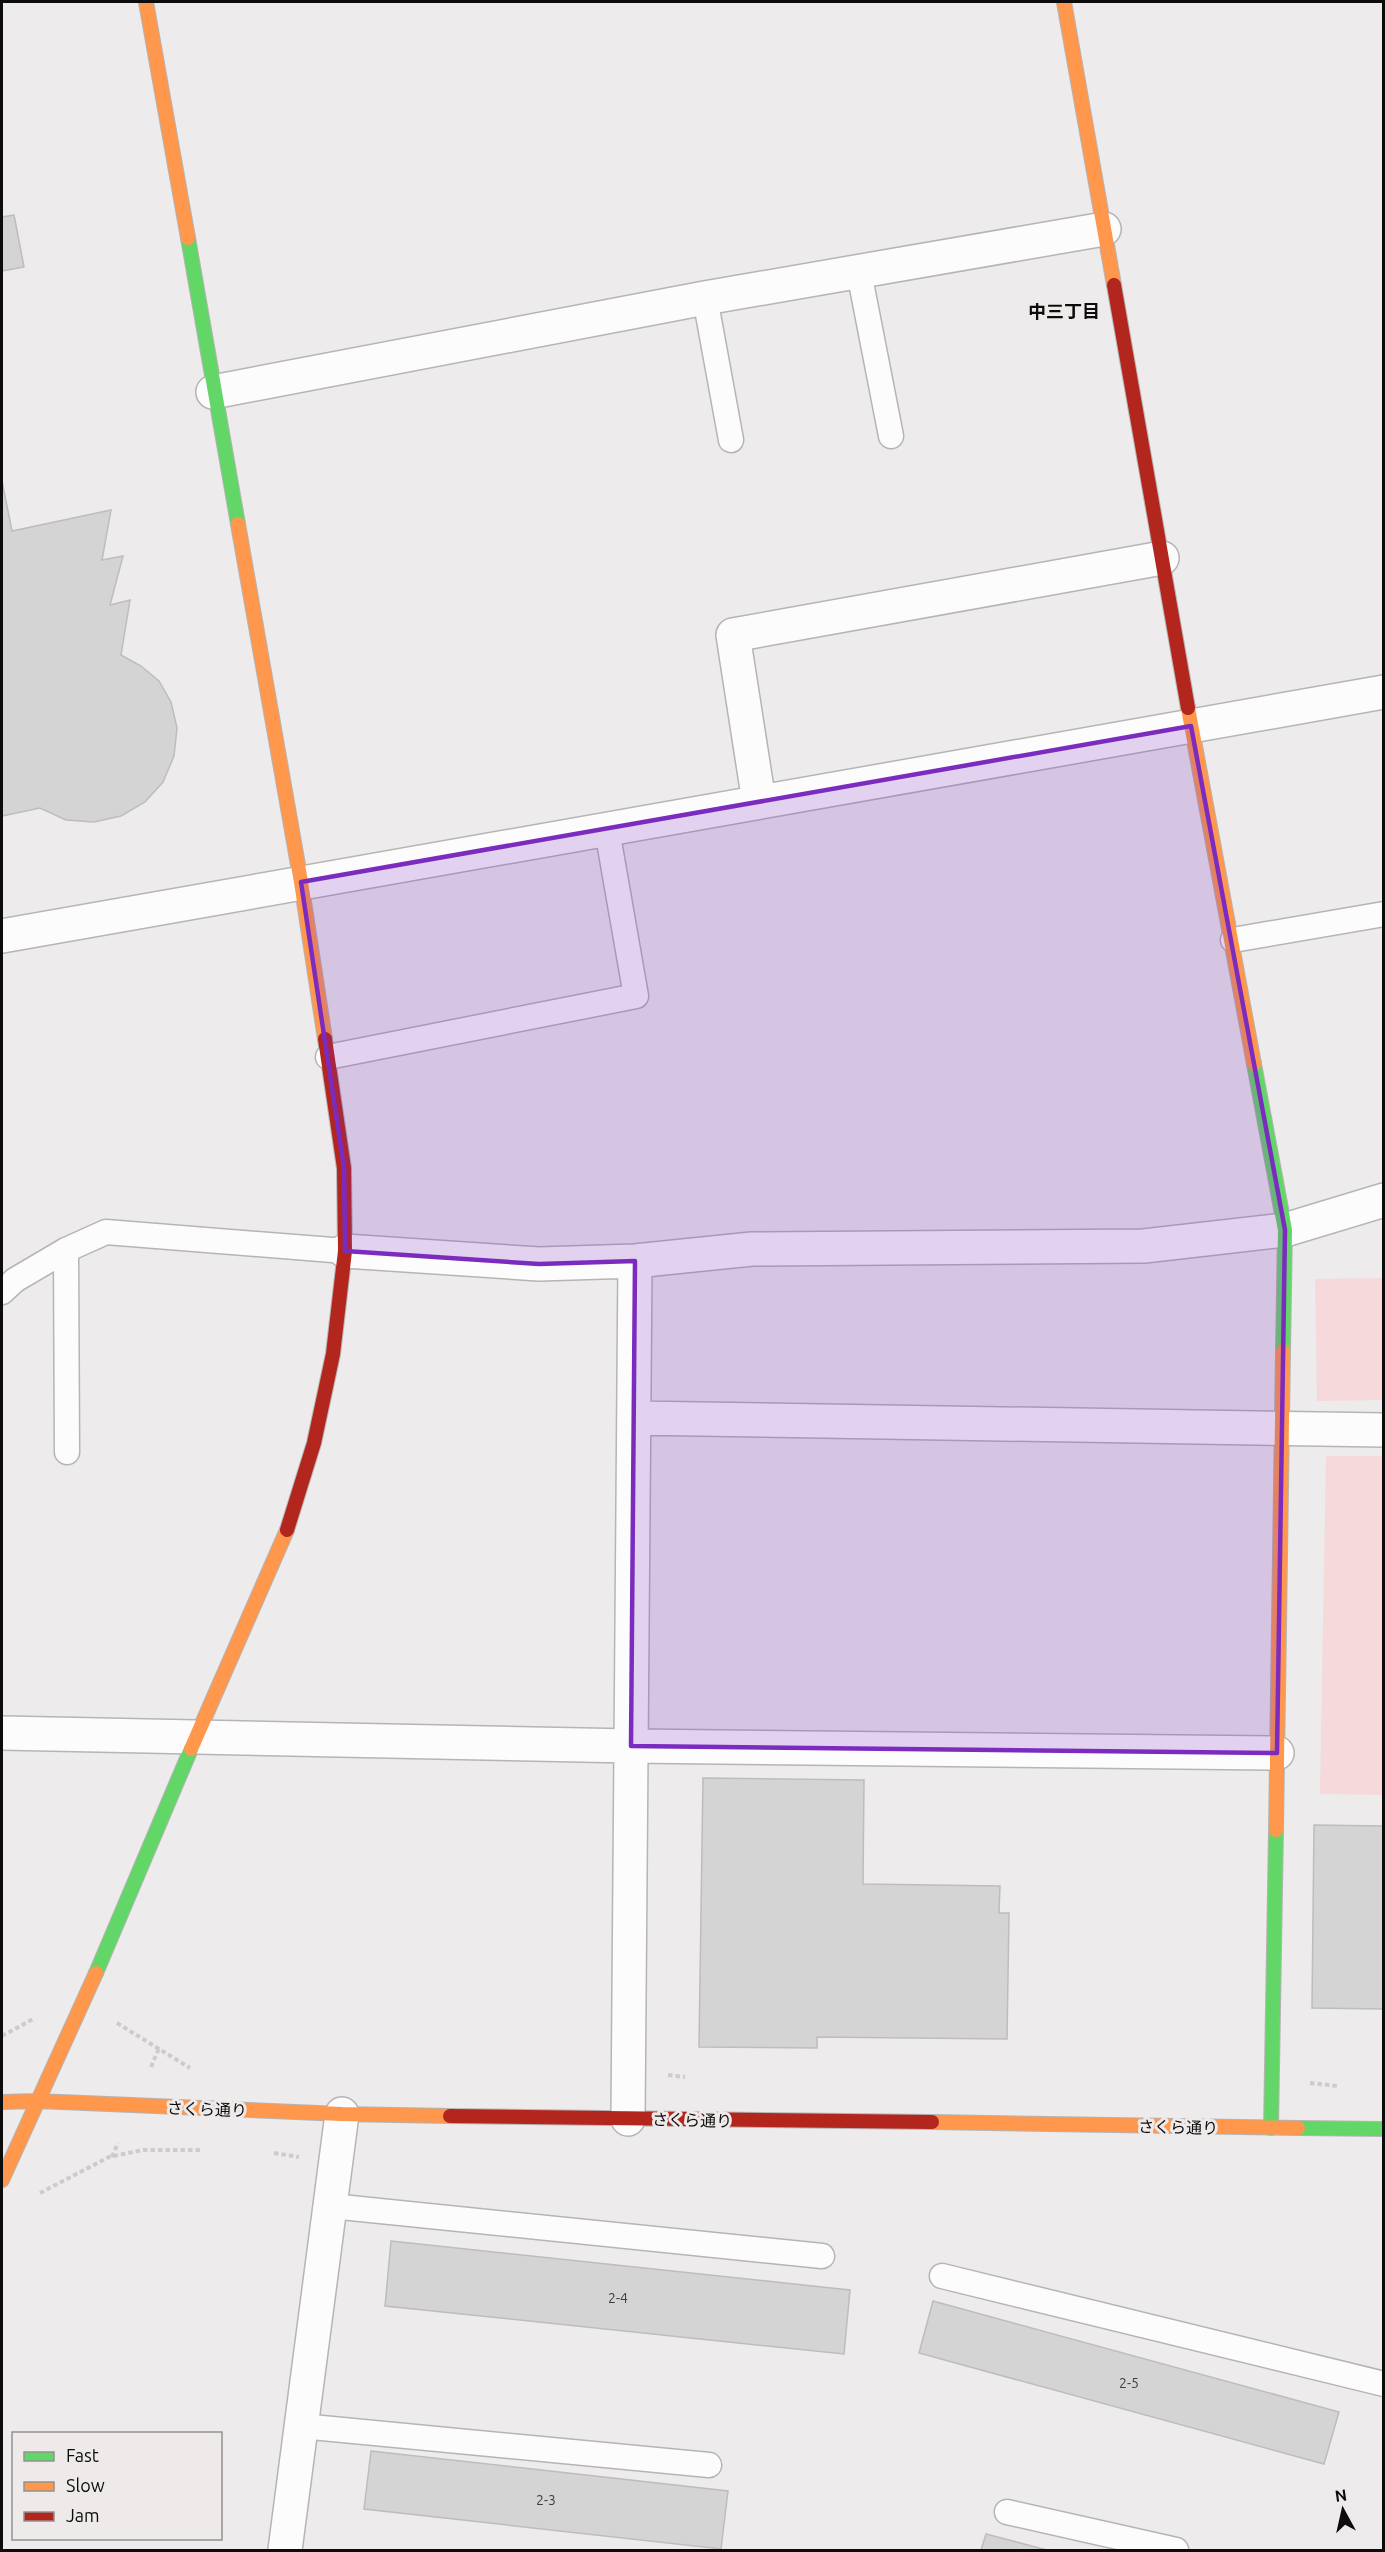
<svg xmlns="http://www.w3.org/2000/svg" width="1385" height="2552" viewBox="0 0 1385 2552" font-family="Ubuntu,'Noto Sans JP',sans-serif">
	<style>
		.grass { fill: #f5d9db }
		.building { fill: #d5d4d4; stroke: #bebcbc; stroke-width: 1.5 }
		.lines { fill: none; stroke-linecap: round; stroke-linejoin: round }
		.lane-casing { stroke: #b6b4b4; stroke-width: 27 }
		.street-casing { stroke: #b6b4b4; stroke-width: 36 }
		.fast-casing { stroke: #b6b4b4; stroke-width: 16 }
		.slow-casing { stroke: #b6b4b4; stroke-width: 16 }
		.jam-casing { stroke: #b6b4b4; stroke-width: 16 }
		.path { stroke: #cdcccc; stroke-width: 4; stroke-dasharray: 4.5 3; stroke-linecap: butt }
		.lane { stroke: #fcfcfc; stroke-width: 24 }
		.street { stroke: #fcfcfc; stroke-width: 33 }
		.fast { stroke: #63d668; stroke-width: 14 }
		.slow { stroke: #ff974d; stroke-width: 14 }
		.jam { stroke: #b3261e; stroke-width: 14 }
		.marked { fill: #7b2cbf; fill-opacity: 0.2; stroke: #7b2cbf; stroke-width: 4.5; stroke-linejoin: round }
		.labels { text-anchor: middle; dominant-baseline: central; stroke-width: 6; stroke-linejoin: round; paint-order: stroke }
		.number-label { font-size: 14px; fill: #403f3f }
		.street-label { font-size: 16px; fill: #0d0c0c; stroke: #eeeaea }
		.neighbourhood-label { font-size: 18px; font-weight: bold; fill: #0d0c0c; stroke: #eeeaea }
	</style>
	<rect width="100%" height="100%" fill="#edebeb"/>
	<!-- grass -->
	<path class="grass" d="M1383,1278V1400L1317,1401L1315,1279Z
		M1326,1456H1383V1795L1320,1794Z"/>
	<!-- building -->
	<path class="building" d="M14,215L24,267L2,271V217Z
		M2,481L12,531L111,510L102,560L123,556L110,605L130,600L121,655L141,666L159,681L171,702L177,728L174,756L163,782L145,802L121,816L94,822L66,820L40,808L2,816Z
		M703,1778L864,1780L863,1884L1000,1886L999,1913H1009L1007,2039L817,2037V2048L699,2047Z
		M1314,1825L1384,1826V2009L1312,2008Z
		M391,2241L850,2290L844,2354L385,2306Z
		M933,2301L1339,2412L1324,2464L919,2353Z
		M371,2451L728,2491L721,2549L364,2509Z
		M986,2534L1047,2550H981Z"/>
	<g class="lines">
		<!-- lane casing -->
		<g class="lane-casing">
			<path id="lane" d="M859,272L891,436
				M705,298L731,440
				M1233,940L1384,914
				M328,1057L636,996L607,830
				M66,1250L67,1452
				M2,1292L15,1280L66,1250L106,1232L345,1251
				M331,2206L822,2256
				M942,2276L1384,2384
				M301,2426L709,2465
				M1007,2512L1176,2550"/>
		</g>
		<!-- street casing -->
		<g class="street-casing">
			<path id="street" d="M213,392L705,298L1104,229
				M759,802L733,635L1162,558
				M2,936L1384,692
				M345,1251L539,1264L635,1261L752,1249L1144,1246L1285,1230L1384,1200
				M634,1418L1384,1430
				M2,1733L631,1746L1277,1753
				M628,2119L635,1261
				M285,2550L342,2114"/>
		</g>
		<!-- fast casing -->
		<g class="fast-casing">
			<path id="fast" d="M188,238L238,524
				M1254,1064L1285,1230L1283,1351
				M96,1973L191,1749
				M1271,2128L1276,1830
				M1298,2128L1384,2129"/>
		</g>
		<!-- slow casing -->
		<g class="slow-casing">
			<path id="slow" d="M146,2L188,238
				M1064,2L1114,285
				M238,524L301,882L325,1039
				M1188,708L1254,1064
				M191,1749L287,1530
				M1276,1830L1283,1351
				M2,2102L37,2101L342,2114L450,2116
				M932,2122L1298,2128
				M2,2180L96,1973"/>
		</g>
		<!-- jam casing -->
		<g class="jam-casing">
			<path id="jam" d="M1114,285L1188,708
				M287,1530L314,1443L333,1354L345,1251L344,1168L325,1039
				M450,2116L932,2122"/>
		</g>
		<!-- path -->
		<path class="path" d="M117,2023L190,2068
			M2,2036L33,2019
			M151,2067L159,2048
			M668,2075L685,2077
			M1310,2083L1338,2086
			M274,2153L299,2157
			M112,2157L118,2143
			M40,2193L109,2157L143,2150H200"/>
		<!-- lane -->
		<use href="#lane" class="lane"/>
		<!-- street -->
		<use href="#street" class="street"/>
		<!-- fast -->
		<use href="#fast" class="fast"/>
		<!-- slow -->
		<use href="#slow" class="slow"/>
		<!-- jam -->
		<use href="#jam" class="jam"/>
	</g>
	<!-- marked area -->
	<path class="marked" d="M1191,726L1285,1230L1277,1753L631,1746L635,1261L539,1264L345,1251L344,1168L301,882Z"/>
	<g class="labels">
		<!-- number labels -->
		<g class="number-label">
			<text x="618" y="2298">2-4</text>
			<text x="1129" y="2383">2-5</text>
			<text x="546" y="2500">2-3</text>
		</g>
		<!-- street labels -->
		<g class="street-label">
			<text transform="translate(207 2109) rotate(2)">さくら通り</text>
			<text transform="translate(692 2120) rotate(1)">さくら通り</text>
			<text transform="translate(1178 2127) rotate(1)">さくら通り</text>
		</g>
		<!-- neighbourhood labels -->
		<g class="neighbourhood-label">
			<text x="1064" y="311">中三丁目</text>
		</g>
	</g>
	<!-- border -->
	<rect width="1385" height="2552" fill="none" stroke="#0d0c0c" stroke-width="6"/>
	<!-- legend -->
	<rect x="12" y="2432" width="210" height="108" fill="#eeeaea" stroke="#949191" stroke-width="1.5"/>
	<rect x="24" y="2452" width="30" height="9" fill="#63d668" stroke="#949191" stroke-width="1.5"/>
	<text x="66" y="2462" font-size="18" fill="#0d0c0c">Fast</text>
	<rect x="24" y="2482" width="30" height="9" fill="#ff974d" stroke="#949191" stroke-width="1.5"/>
	<text x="66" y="2492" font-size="18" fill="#0d0c0c">Slow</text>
	<rect x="24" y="2512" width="30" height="9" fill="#b3261e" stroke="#949191" stroke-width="1.5"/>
	<text x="66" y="2522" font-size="18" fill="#0d0c0c">Jam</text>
	<!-- north arrow -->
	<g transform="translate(1343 2510) rotate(352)" stroke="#eeeaea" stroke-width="4.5" paint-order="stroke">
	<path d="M0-4.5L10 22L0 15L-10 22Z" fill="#0d0c0c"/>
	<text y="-9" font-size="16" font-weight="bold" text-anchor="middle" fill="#0d0c0c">N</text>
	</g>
</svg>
